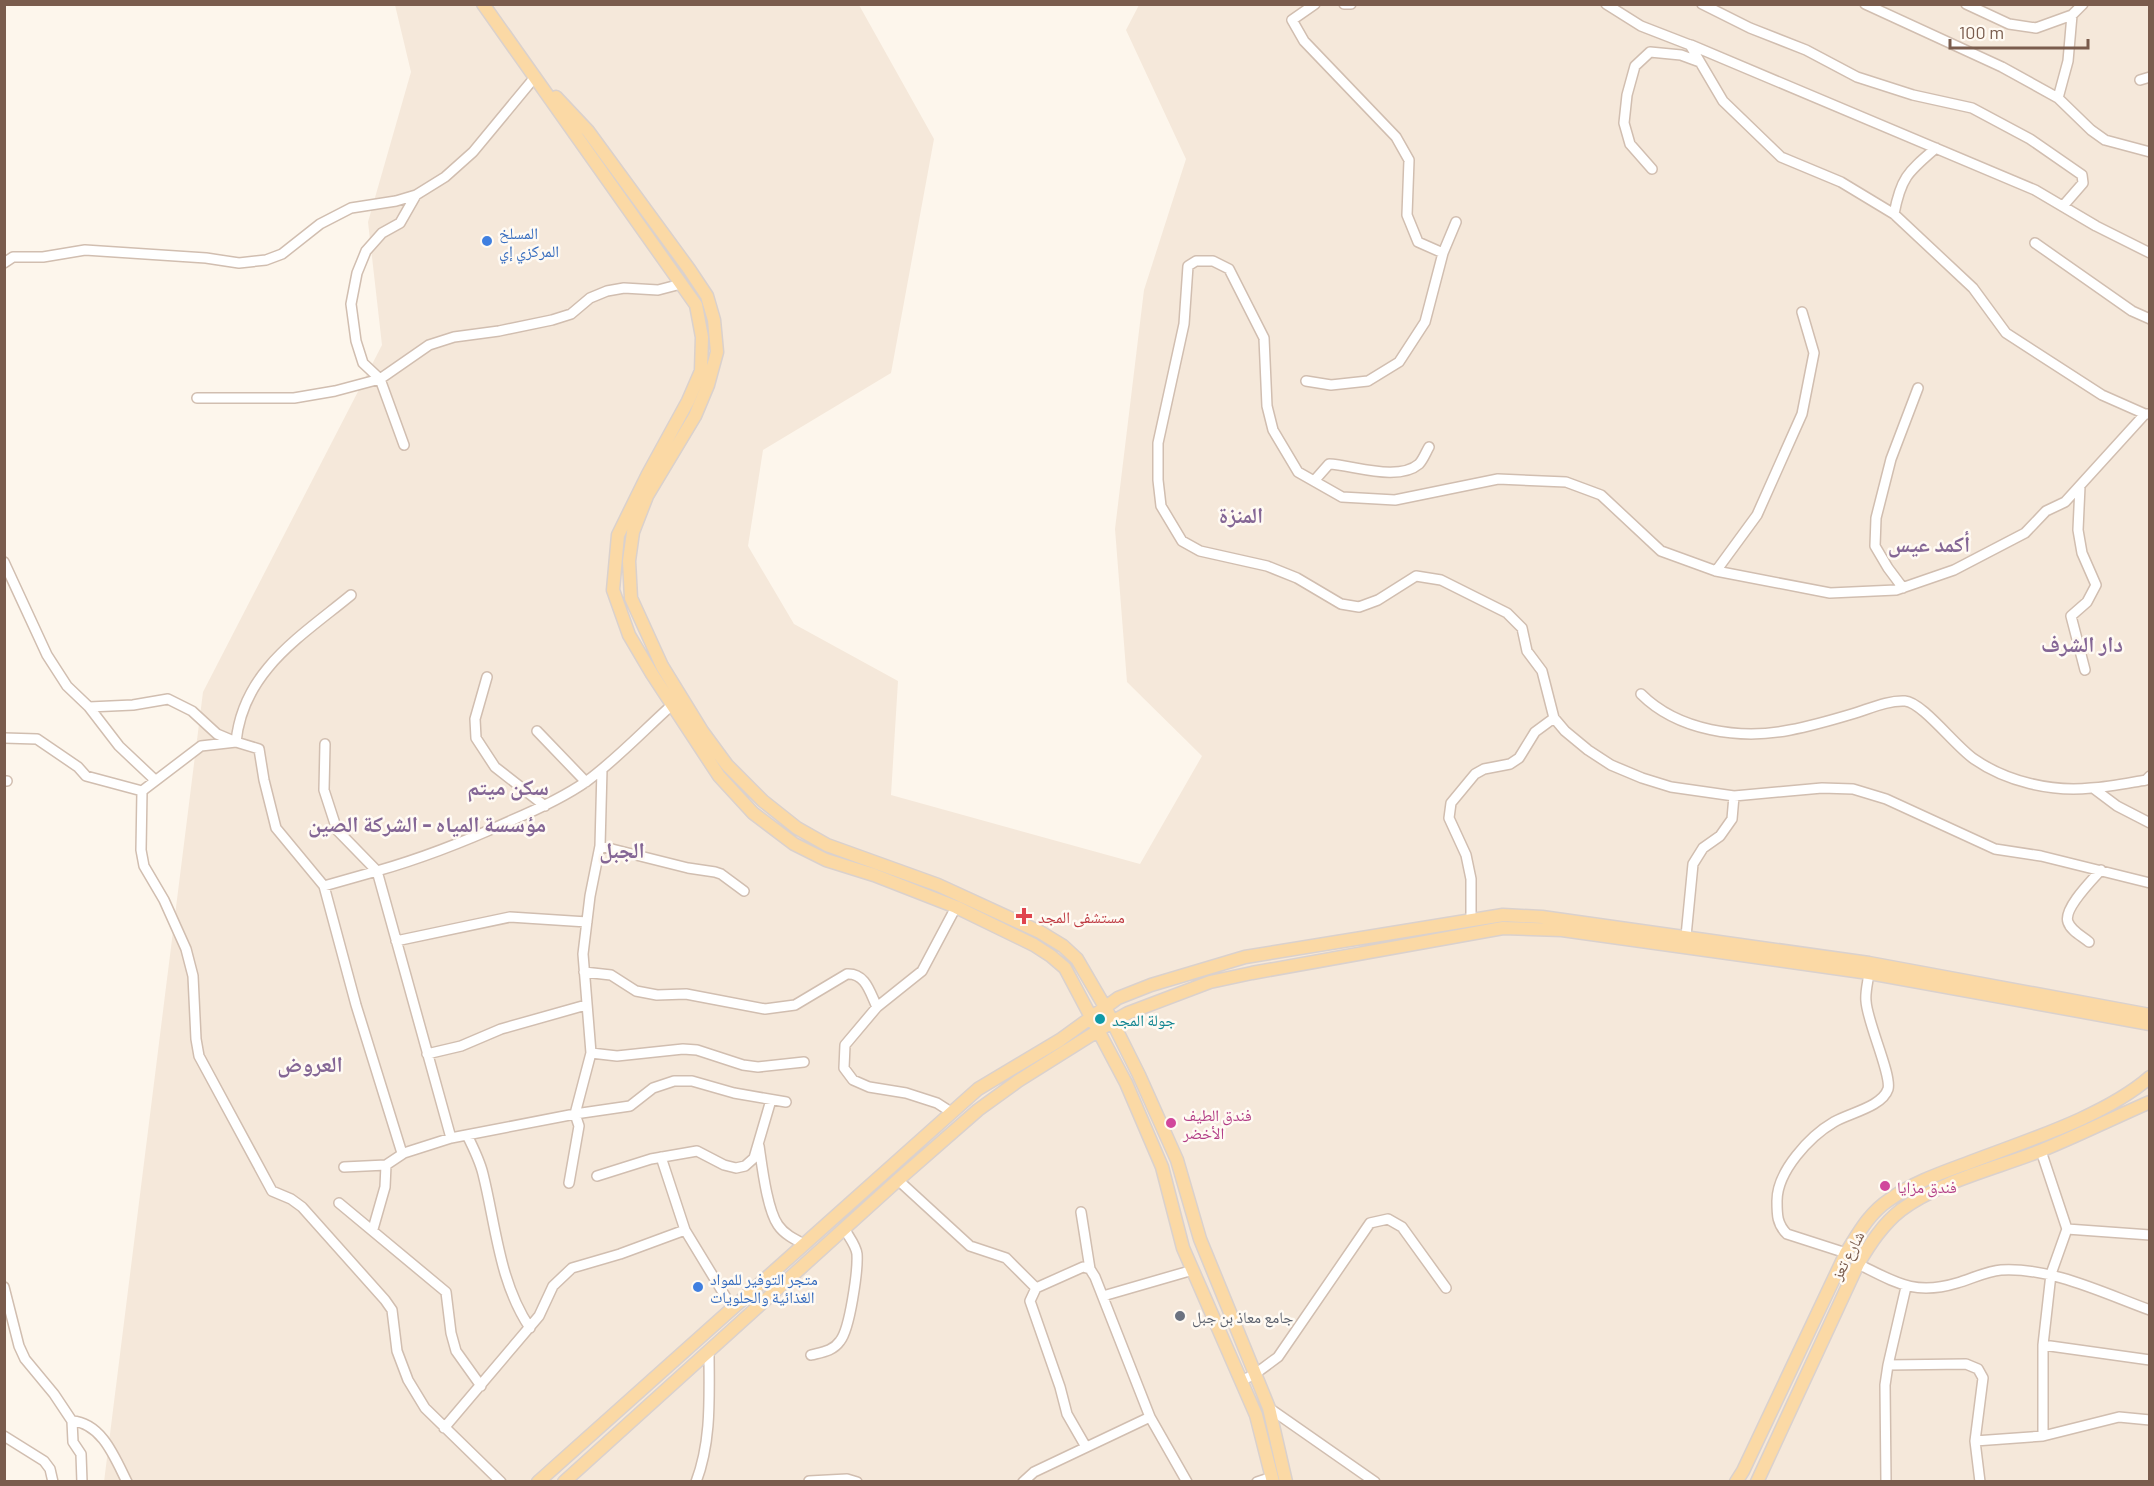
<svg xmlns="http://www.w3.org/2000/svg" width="2154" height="1486" viewBox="0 0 2154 1486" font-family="Barlow,'Noto Naskh Arabic',sans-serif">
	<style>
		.residential { fill: #f5e8da }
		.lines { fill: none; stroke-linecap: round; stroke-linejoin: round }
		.minor-casing { stroke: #d1beb0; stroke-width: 12 }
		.major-casing { stroke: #dad1cd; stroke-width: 15 }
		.minor { stroke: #fff; stroke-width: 9 }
		.major { stroke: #fbd9a5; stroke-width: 12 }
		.shop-dot { fill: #3f7fe0; stroke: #fffaf3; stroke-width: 2 }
		.health-dot { fill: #e0444e; stroke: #fffaf3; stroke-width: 2 }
		.culture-dot { fill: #0f9aa8; stroke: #fffaf3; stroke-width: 2 }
		.hotel-dot { fill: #d1479c; stroke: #fffaf3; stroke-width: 2 }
		.worship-dot { fill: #6b7280; stroke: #fffaf3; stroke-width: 2 }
		.labels { text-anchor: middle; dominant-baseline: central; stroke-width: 5; stroke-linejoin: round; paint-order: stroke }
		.shop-label { font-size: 16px; fill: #366cbe; stroke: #fffaf3; text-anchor: start }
		.health-label { font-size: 16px; fill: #be3a42; stroke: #fffaf3; text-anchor: start }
		.culture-label { font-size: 16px; fill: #0d838f; stroke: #fffaf3; text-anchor: start }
		.hotel-label { font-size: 16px; fill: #b23c85; stroke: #fffaf3; text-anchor: start }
		.street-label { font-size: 16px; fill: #7a5c4d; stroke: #fffaf3 }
		.worship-label { font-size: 16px; fill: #5b616d; stroke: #fffaf3; text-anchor: start }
		.district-label { font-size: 22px; font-weight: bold; fill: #846695; stroke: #fffaf3 }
	</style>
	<rect width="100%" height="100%" fill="#fdf6ec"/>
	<!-- residential -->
	<path class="residential" d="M395,5H859L934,139L891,373L763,450L748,546L794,624L898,681L891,795L1140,864L1202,756L1127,682L1115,529L1144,290L1186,159L1126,30L1139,5H2149V1481L104,1482L203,692L382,345L368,222L411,72Z"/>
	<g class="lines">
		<!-- minor casing -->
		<g class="minor-casing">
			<path id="minor" d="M1315,4L1292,20L1304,41L1396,137L1409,160L1407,215L1418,242L1443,253
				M1344,4H1351
				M1606,4L1641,26L1690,45L1723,101L1781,157L1841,182L1894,214L1973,288L2006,333L2102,395L2145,414H2150
				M1702,4L1750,28L1806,50L1857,77L1913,95L1972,108L2030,139L2082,175L2083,183L2063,206
				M1865,4L2002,67L2058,98L2091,130L2105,140L2150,152
				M1966,4L2009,24L2036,28L2072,15L2083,4
				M1691,45L2035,190L2096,226L2150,253
				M2140,80L2150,77
				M2058,98L2068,61L2072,15
				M1652,169L1630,144L1624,123L1627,95L1635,66L1650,52L1681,55L1700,62
				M1894,214C1901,177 1908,172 1936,148
				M2035,243L2132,311L2150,319
				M4,263L13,257H43L85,250L206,258L239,263L266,260L282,254L320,224L351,208L396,201L416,195L445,177L473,152L535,77
				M1306,381L1331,385L1368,381L1399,362L1425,322L1443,253L1456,222
				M197,398H294L335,391L380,379L429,345L454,337L499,331L552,320L571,314L590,298L607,291L624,288L658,290L681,284
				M2145,414L2065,502L2046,511L2025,533L1954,570L1896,590L1830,593L1716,571L1661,551L1601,495L1566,482L1498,479L1395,500L1342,497L1298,472L1273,430L1267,406L1264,338L1229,269L1213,261H1196L1188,266L1184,324L1158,443V480L1161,506L1182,541L1200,551L1267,566L1297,578L1341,604L1359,607L1378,600L1416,576L1441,580L1507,613L1522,628L1527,651L1542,671L1554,718L1565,731L1588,750L1611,765L1642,778L1671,787L1734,796L1822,788L1853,789L1886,799L1995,849L2041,856L2150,883
				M404,445L380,379L363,363L356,341L351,304L357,273L366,251L382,233L400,223L416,195
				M1314,481L1329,464C1353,465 1398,482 1419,464C1423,460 1426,452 1429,447
				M2080,486L2078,530L2082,553L2096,585L2087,602L2071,616L2085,670
				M4,562L47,655L67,686L89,707L119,746L155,780
				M1716,571L1757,515L1802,414L1814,353L1802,312
				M1903,588L1888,568L1875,546L1876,518L1891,459L1918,388
				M487,677L475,719L476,738L495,767L545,806
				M1641,694C1678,731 1740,740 1790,730C1811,726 1832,720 1852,714C1869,709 1888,700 1905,701C1922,702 1956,747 1974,759C2007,782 2052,792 2091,788C2109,787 2128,783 2146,780L2150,776
				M89,707L133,705L168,699L192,711L217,734L236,742C243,671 300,637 351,595
				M537,731L586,782
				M4,738L37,739L78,767L86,776L142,791
				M325,744L324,790L337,830L377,871C423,858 466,841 510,821C536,810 563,798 587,781C617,759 644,730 672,705
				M4,781H7
				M2093,788L2117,806L2150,823
				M600,846L688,868L715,872L721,874L744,891
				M324,886L377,871L451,1138
				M1471,920V879L1466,855L1449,818L1451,803L1475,774L1484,769L1510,764L1519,758L1535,732L1554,718
				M1686,936L1693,864L1703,848L1720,836L1732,819L1734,796
				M396,941L510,917L587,922
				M2089,942C2082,936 2071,931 2068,922C2063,909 2092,880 2101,870
				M584,972L611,975L636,991L657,995L686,994L765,1009L795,1005L847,974C866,973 870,993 877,1007
				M591,1053L617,1056L683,1049L697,1050L743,1065L758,1067L804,1062
				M427,1054L461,1046L501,1029L586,1005
				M951,1112L937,1103L906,1093L869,1087L853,1080L844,1068L845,1045L877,1007L922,971L956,907
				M467,1135C473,1147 480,1161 483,1174C496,1226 499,1282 530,1328
				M759,1146C762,1166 767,1209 778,1225C784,1234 794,1239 804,1244
				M2041,1151L2067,1229L2051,1274L2043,1345V1436
				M404,1153L401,1150L356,1005L324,886L276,828L264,780L259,749L236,742L201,746L142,791L141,850L144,866L164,900L186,949L193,976L196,1039L199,1056L272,1191L291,1199L302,1207L385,1300L392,1310L397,1351L408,1380L425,1408L501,1482
				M661,1157L685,1230L733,1309
				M344,1167L386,1165L404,1153L451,1138L575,1114L630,1106L653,1088L674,1081H692L734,1093L786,1102
				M597,1176L651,1159L697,1151L724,1165L736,1168L745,1166L754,1158L771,1100
				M898,1180L970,1246L1006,1258L1036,1288
				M569,1183L579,1126L575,1114L591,1053L583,954L590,896L600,846L602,769
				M339,1203L446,1292L451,1333L456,1351L481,1386
				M1081,1212L1090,1269L1095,1277L1150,1417L1187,1482
				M373,1229L385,1187L386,1165
				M2067,1229L2150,1235
				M1846,1253L1787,1234C1777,1224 1777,1215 1777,1201C1777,1171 1810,1136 1834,1122C1849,1113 1882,1107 1888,1089C1892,1075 1867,1022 1866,1001C1865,992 1868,982 1869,973
				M1858,1264C1895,1282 1914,1296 1957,1283C1971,1279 1987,1271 2001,1270C2051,1267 2103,1293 2150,1310
				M4,1287L19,1346L25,1359L54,1394L72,1421L73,1442L81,1454L82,1482
				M1103,1296L1193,1270
				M2043,1345L2150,1360
				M811,1355C823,1352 833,1351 840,1341C850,1329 858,1270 857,1254C856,1245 848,1236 844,1228
				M1888,1365L1966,1364L1978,1369L1983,1378L1975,1441
				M1241,1381L1255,1374L1278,1357L1370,1223L1388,1219L1402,1227L1446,1288
				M1269,1408L1375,1482
				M72,1421C102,1423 115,1458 127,1482
				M444,1428L539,1316L553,1286L572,1268L620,1254L685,1230
				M4,1436L44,1461L50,1469L53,1482
				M1086,1447L1067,1414L1060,1387L1030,1301L1036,1288L1083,1267L1090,1269
				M809,1481L847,1479L857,1482
				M696,1482C712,1440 709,1395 709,1351
				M1023,1482L1034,1472L1150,1417
				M1257,1482L1272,1477
				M1886,1482L1885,1385L1888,1365L1906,1287
				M1980,1482L1975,1441L2043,1436L2119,1417L2150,1420"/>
		</g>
		<!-- major casing -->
		<g class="major-casing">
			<path id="major" d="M483,4L696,305L702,337L701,371L688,401L648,474L618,535L613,590L629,635L652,674L719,776L753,813L794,844L826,860L874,875L956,907L1034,945L1051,956L1065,968L1126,1083L1162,1167L1183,1248L1256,1415L1273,1482
				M556,97L588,131L689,269L707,296L714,320L717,352L708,385L695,416L647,496L633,532L629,561L631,598L662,666L702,731L727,765L763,801L797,828L827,845L938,885L1040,932L1063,946L1077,959L1105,1007L1139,1075L1177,1160L1200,1239L1269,1408L1286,1482
				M538,1482L978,1089L1060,1040L1118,998L1151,985L1245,957L1503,915L1542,917L1869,963L2150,1015
				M564,1482L898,1180L978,1110L1018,1081L1112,1022L1128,1013L1210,982L1252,973L1503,928L1562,930L1869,973L2150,1024
				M1736,1482L1743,1471L1846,1253C1858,1234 1869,1213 1889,1200C1912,1183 1941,1173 1968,1163C2025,1141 2104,1117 2150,1077
				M1757,1482L1858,1264C1870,1244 1883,1224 1901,1210C1938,1182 1997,1168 2040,1151C2077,1136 2113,1118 2150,1102"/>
		</g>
		<!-- minor -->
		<use href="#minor" class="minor"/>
		<!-- major -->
		<use href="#major" class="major"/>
	</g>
	<!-- markers -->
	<g class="shop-dot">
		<circle cx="487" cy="241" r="6"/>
		<circle cx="698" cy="1287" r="6"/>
	</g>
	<path class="health-dot" d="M1021 907h6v6h6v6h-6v6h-6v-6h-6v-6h6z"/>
	<circle class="culture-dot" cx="1100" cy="1019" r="6"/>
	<g class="hotel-dot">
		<circle cx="1171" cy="1123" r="6"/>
		<circle cx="1885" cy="1186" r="6"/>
	</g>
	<circle class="worship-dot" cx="1180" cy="1316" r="6"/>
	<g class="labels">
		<!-- shop labels -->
		<g class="shop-label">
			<text x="499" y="232">المسلخ<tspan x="499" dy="18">المركزي إي</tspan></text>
			<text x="710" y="1278">متجر التوفير للمواد<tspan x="710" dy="18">الغذائية والحلويات</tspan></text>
		</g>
		<!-- health labels -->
		<g class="health-label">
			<text x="1038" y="916">مستشفى المجد</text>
		</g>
		<!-- culture labels -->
		<g class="culture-label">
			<text x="1112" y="1019">جولة المجد</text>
		</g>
		<!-- hotel labels -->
		<g class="hotel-label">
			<text x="1183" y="1114">فندق الطيف<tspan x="1183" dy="18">الأخضر</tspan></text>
			<text x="1897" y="1186">فندق مزايا</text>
		</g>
		<!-- street labels -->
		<g class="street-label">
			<text transform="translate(1847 1255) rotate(-62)">شارع تعز</text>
		</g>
		<!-- worship labels -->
		<g class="worship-label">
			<text x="1192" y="1316">جامع معاذ بن جبل</text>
		</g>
		<!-- district labels -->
		<g class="district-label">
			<text x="1241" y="514">المنزة</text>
			<text x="1929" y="543">أكمد عيس</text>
			<text x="2082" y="643">دار الشرف</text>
			<text x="508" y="786">سكن ميتم</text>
			<text x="427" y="823">مؤسسة المياه - الشركة الصين</text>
			<text x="622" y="849">الجبل</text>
			<text x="310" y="1063">العروض</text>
		</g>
	</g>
	<!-- border -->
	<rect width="2154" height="1486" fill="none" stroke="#7a5c4d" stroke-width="12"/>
	<!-- scale -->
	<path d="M1950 39v9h138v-9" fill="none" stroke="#7a5c4d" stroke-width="3"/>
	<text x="1959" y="39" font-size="18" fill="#7a5c4d" stroke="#fffaf3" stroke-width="4.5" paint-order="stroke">100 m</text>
</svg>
